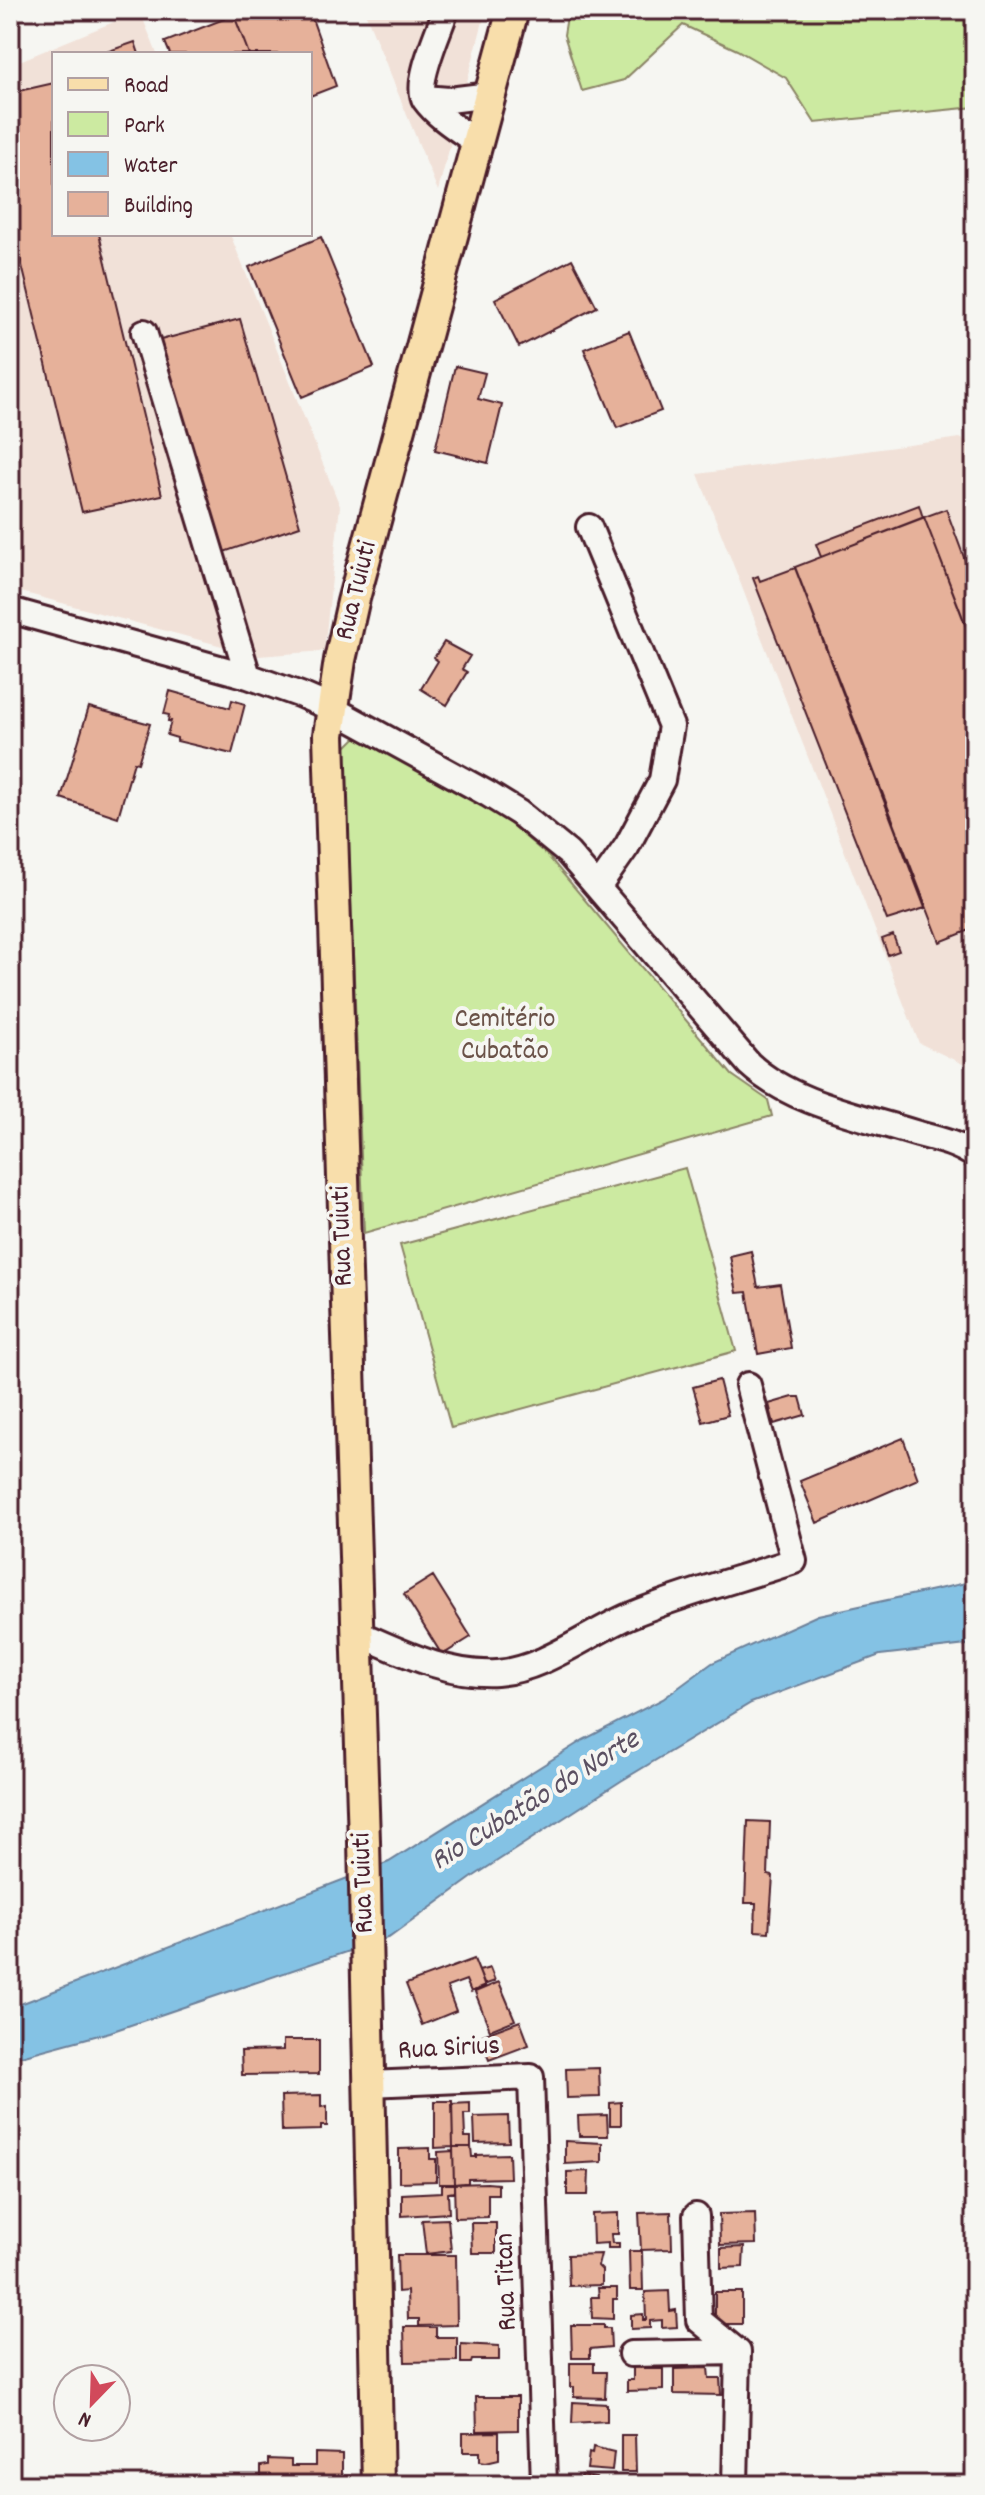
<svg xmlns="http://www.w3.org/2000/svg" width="985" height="2495" viewBox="0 0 985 2495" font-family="Dekko,sans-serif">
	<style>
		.built { fill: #f1e1d8 }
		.green { fill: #cceaa1; stroke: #8b8466; stroke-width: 2 }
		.water { fill: #84c2e4; stroke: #6d819a; stroke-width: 2 }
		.building { fill: #e6b19a; stroke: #4a1f2b; stroke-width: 2 }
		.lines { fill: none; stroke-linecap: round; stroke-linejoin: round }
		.minor-casing { stroke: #4a1f2b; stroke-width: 30 }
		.major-casing { stroke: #4a1f2b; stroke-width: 36 }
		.minor { stroke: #f6f6f2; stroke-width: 24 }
		.major { stroke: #f8deab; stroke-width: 30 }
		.labels { text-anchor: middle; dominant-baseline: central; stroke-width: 8; stroke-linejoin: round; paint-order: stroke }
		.street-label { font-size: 28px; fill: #4a1f2b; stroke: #f6f6f2 }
		.park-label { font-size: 28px; fill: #6a5248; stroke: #f6f6f2 }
		.water-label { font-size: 30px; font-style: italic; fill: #5b5062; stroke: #f6f6f2 }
	</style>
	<rect width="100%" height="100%" fill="#f6f6f2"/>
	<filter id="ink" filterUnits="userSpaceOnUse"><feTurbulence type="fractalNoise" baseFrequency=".0125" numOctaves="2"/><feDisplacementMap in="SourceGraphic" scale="16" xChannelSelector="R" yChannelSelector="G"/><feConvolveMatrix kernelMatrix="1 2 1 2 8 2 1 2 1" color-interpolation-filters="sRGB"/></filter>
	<g filter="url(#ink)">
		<!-- built -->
		<path class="built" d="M364,10H486L438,191Z
			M140,11L157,54H54V234H230L340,506L324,651L259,656L10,589V65Z
			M960,438L975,446V1070L919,1043L698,474Z"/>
		<!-- green -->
		<path class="green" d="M568,10H975V107L815,123L786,78L737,50L683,25L624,80L582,91L564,35Z
			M370,733L483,801L548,856L732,1075L768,1100L772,1116L364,1233L345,748L355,738Z
			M685,1168L736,1351L451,1428L400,1245Z"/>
		<!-- water -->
		<path class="water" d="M975,1581V1644L880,1655L751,1703L621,1781L474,1876L390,1937L110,2032L10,2059V2008L389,1862L583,1740L663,1699L712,1663L818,1615Z"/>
		<!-- building -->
		<path class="building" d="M247,10H309L336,86L310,96V54H249L234,15Z
			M234,15L249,54H170L165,42Z
			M135,42L139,54H107L106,52Z
			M54,83V234H99L162,495L82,512L10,216V93Z
			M321,237L374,367L302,397L249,267Z
			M572,259L597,307L519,347L495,299Z
			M240,319L300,526L215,555L153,342Z
			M629,331L661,411L617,428L584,349Z
			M455,366L485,373L478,399L502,405L488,463L435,450Z
			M919,505L923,518L821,557L816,544Z
			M946,509L975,587V640L972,641L924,517Z
			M924,517L975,650V928L940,942L795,567Z
			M795,568L925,908L887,920L753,578L758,576L760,581Z
			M444,642L470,656L462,669L467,672L447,705L421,689L438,661L434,658Z
			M170,691L230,708L232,700L245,704L232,754L177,741V738L167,735L171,721H168L169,715L164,714Z
			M89,707L150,724L138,763L134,762L118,817L61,798Z
			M893,935L899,951L888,955L882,939Z
			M751,1251L758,1287L780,1284L791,1348L758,1354L747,1292L737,1293L730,1256Z
			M719,1380L728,1415L703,1422L693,1387Z
			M793,1397H800L805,1415L774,1424L769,1404Z
			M903,1438L918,1479L817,1523L800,1481Z
			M433,1576L471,1637L442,1655L404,1594Z
			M748,1821L770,1822L768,1875L773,1876L769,1932L755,1931L756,1903H745Z
			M474,1959L485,1986L471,1992L466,1980L447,1987L456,2011L422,2025L406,1984Z
			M490,1968L495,1981L484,1985L479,1971Z
			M499,1982L515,2020L490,2030L475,1992Z
			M520,2021L529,2045L489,2060L480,2036Z
			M283,2040H319V2074L242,2075L241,2051L283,2050Z
			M599,2068L600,2097L567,2098L566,2069Z
			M321,2095V2107L327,2106V2126H321V2130L282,2131L281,2096Z
			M435,2101H452L453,2147L435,2148Z
			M621,2102V2125H610V2103Z
			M470,2103V2114H464L465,2137H471V2147H453L452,2104Z
			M607,2115L608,2136H579L578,2116Z
			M508,2116L509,2142L475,2143L474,2117Z
			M565,2141L602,2143V2162L565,2164Z
			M453,2147H471L472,2157H476V2155L509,2154L510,2178L468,2179V2183L454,2184Z
			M430,2148V2159H436V2181L399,2182V2149Z
			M453,2151L454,2184H439L438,2152Z
			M589,2171L588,2195H567V2172Z
			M487,2183L498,2184V2194H488V2217L455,2218L454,2184Z
			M442,2184H454V2192L448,2193L449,2213L402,2216V2194L442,2192Z
			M671,2212L672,2249L641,2250L639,2213Z
			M618,2213V2234H611L612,2243H619V2248H608V2243L593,2244L592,2214Z
			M755,2213L756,2244L720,2245L719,2214Z
			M448,2219L451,2251L426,2254L422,2220Z
			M471,2223H496V2253H472Z
			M744,2247L743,2267L721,2268V2248Z
			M629,2251H642L643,2290H630Z
			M601,2254L598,2266L602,2270V2285L569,2286L568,2255Z
			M397,2255H456L457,2325L419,2326V2319H408L407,2291L398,2292Z
			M598,2288H617V2299H613V2319L592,2318L591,2297H599Z
			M669,2291L670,2311L676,2310L677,2327L662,2328V2320L650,2321V2328L631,2329V2315L643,2314V2320H646L645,2292Z
			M715,2292H742V2324H715Z
			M571,2325H604V2328H610L611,2347L590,2349V2358H572Z
			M404,2327H436V2337H457V2361L405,2362Z
			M461,2344L499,2346V2360H472L471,2363H461Z
			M570,2363H594V2372H606L605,2398L574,2397V2387H570Z
			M633,2363H644V2369H663V2390L627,2391V2380H633Z
			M708,2368L709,2378H720L721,2395L674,2394V2369Z
			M476,2397H518V2430L477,2431Z
			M573,2402L607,2404V2421L572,2423Z
			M499,2432V2459L486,2462L480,2461V2452H463V2433Z
			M621,2435H635L636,2472H621Z
			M593,2447L614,2452L612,2471L587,2469L589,2453L592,2454Z
			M315,2453L342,2454V2485L261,2483V2466L268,2465V2459L291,2460V2466H315Z
			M581,2475L596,2478L595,2485H571L572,2480L580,2482Z"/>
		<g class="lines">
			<!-- minor casing -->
			<g class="minor-casing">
				<path id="minor" d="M446,10C440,29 414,83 425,100C438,118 461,131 479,144
					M424,98L449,100L490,95
					M144,332L248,676
					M589,527L671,726L662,780L627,846L599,886
					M10,610L248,676L301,695L331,708L488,794L519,813L568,853L749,1064C792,1104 862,1116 918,1134C937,1139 959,1144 975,1156
					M357,1633C401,1652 448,1676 497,1673C545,1669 588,1633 631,1615C684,1593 740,1579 794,1561L748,1385
					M369,2084L531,2077L544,2485
					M696,2216L699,2320L738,2352L735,2485
					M631,2354L738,2352"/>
			</g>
			<!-- major casing -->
			<g class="major-casing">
				<path id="major" d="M378,2485L364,1841L329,735L340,660L353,602L513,10"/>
			</g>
			<!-- minor -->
			<use href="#minor" class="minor"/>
			<!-- major -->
			<use href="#major" class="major"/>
		</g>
	</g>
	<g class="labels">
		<!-- street labels -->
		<g class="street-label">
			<text transform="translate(358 591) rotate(-76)">Rua Tuiuti</text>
			<text transform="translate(344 1236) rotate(-92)">Rua Tuiuti</text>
			<text transform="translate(365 1883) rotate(-92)">Rua Tuiuti</text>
			<text transform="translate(449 2050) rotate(-3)">Rua Sirius</text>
			<text transform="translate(508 2282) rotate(-92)">Rua Titan</text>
		</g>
		<!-- park labels -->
		<g class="park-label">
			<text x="505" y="1021">Cemitério<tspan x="505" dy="32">Cubatão</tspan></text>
		</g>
		<!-- water labels -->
		<g class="water-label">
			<text transform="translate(536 1802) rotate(-32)">Rio Cubatão do Norte</text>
		</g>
	</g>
	<!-- margin -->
	<rect width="985" height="2495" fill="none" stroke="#f6f6f2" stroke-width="40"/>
	<rect x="20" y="20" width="945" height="2455" fill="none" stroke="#4a1f2b" stroke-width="3" filter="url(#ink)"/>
	<!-- legend -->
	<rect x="52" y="52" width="260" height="184" fill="#f6f6f2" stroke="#b1a0a2" stroke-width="2"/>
	<rect x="68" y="78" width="40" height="12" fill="#f8deab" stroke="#b1a0a2" stroke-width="2"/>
	<text x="124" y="92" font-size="24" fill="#4a1f2b">Road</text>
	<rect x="68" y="112" width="40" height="24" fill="#cceaa1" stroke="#b1a0a2" stroke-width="2"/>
	<text x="124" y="132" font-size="24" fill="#4a1f2b">Park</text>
	<rect x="68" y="152" width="40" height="24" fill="#84c2e4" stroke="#b1a0a2" stroke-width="2"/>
	<text x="124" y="172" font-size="24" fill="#4a1f2b">Water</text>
	<rect x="68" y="192" width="40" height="24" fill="#e6b19a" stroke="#b1a0a2" stroke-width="2"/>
	<text x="124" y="212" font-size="24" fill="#4a1f2b">Building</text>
	<!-- north arrow -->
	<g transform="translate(92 2403) rotate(203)"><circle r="38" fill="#f6f6f2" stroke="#b1a0a2" stroke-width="2"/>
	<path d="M0-6L14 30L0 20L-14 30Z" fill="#d1495b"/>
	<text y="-12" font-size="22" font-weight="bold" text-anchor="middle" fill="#4a1f2b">N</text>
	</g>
</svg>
